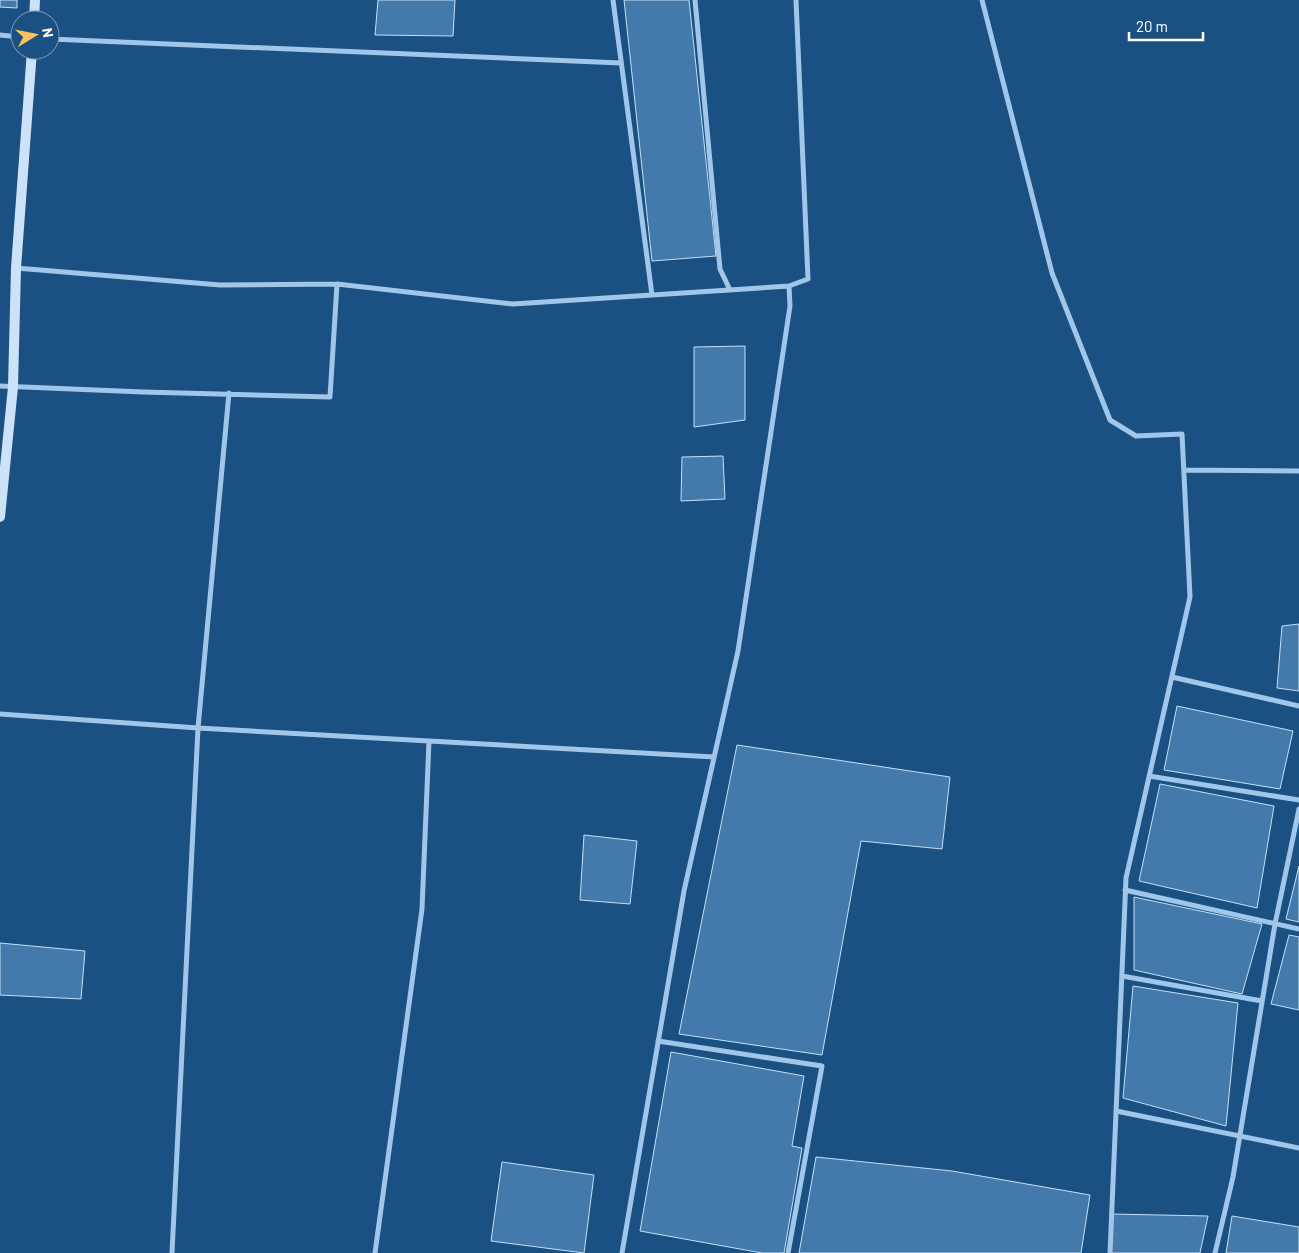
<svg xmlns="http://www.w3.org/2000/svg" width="1299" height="1253" viewBox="0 0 1299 1253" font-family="Barlow,sans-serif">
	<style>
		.building { fill: #447aab; stroke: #c5e0f8 }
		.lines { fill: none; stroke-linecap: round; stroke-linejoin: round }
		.street { stroke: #a0c7ea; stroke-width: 5 }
		.secondary { stroke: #cce2f8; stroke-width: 10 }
	</style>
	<rect width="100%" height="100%" fill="#1b5082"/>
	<!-- building -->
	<path class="building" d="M0,0H17V8L0,7Z
		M378,0H455L453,36L375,35Z
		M624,0H689L716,256L652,261Z
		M745,346V420L694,427V347Z
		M723,456L725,499L681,501L682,457Z
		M1299,624V691L1277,688L1282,626Z
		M1177,706L1293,731L1280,789L1164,770Z
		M737,745L950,777L942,849L861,841L822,1055L679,1034Z
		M1160,784L1274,806L1257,908L1139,881Z
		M584,835L637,841L630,904L580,900Z
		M1299,866V922L1286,919Z
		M1134,897L1262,924L1242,994L1134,970Z
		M1289,935L1299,937V1010L1271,1004Z
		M0,943L85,951L81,999L0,995Z
		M1133,986L1238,1003L1226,1126L1123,1098Z
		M671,1052L804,1076L792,1146L802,1148L784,1253H762L640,1231Z
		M816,1157L952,1171L1090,1195L1081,1253H799Z
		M502,1162L594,1175L584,1253L491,1241Z
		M1112,1214L1208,1216L1200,1253H1111Z
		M1232,1216L1299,1227V1253H1226Z"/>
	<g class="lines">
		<!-- street -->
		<path class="street" d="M613,0L652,295
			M695,0L720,269L730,290
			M982,0L1052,273L1110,420L1136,436L1182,434L1190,597L1126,878L1110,1253
			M0,35L20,37
			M50,39L621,63
			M16,268L220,285L337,284L513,304L789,286
			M0,386L143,392L330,397L337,284
			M1184,470L1299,471
			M1172,677L1299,706
			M0,714L198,728L714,757
			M1149,776L1299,800
			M1125,890L1299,929
			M1122,976L1262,1001
			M658,1041L822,1066L788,1253
			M1116,1111L1299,1148
			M172,1253L198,728L229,393
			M375,1253L422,909L429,741
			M622,1253L684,891L738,651L790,306L789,286L808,279L796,0
			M1215,1253L1233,1177L1275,924L1299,809"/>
		<!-- secondary -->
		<path class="secondary" d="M34,20L35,0
			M0,517L13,387L16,268L32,50"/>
	</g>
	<!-- north arrow -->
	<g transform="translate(35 35) rotate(80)"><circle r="24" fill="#1b5082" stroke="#7696b4"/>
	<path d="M0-4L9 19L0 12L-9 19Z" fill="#fbc15d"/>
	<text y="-8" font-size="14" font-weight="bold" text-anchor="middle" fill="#ffffff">N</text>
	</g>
	<!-- scale -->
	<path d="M1129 32v8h74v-8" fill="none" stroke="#ffffff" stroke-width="2.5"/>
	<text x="1136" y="32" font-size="15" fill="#ffffff" stroke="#1b5082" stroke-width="4" paint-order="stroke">20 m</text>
</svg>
